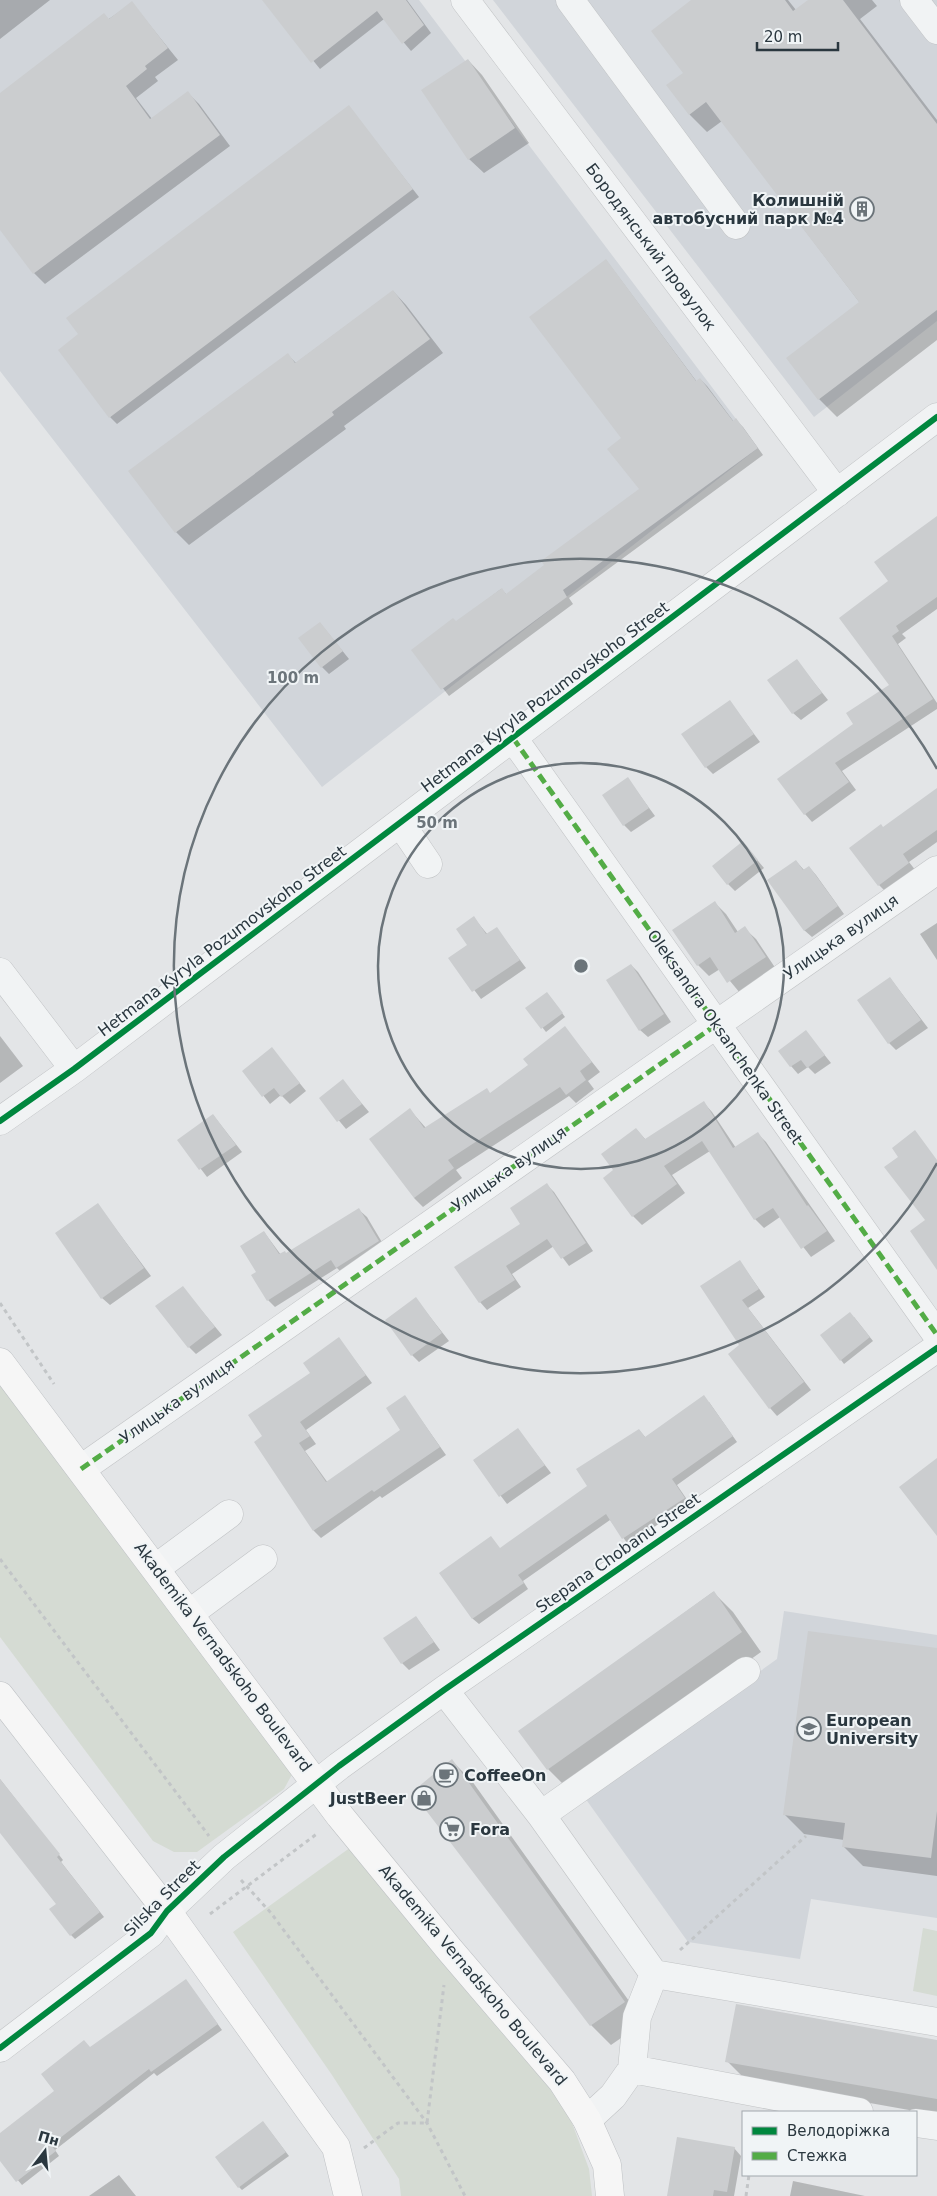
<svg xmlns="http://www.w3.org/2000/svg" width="937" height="2196" viewBox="0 0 937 2196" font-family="'DejaVu Sans',sans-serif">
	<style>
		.built { fill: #d1d5da }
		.green { fill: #d5dbd3 }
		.shadow { fill: #0003 }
		.building { fill: #cbcdcf }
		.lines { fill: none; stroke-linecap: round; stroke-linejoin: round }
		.minor-casing { stroke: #c1c3c5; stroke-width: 29 }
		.major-casing { stroke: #bfc2c5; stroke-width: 29 }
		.path { stroke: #c2c5c7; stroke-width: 3; stroke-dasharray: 4 4; stroke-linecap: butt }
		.minor { stroke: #f1f3f4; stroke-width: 28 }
		.major { stroke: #f6f6f6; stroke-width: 28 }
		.quiet { stroke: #53ac46; stroke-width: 5; stroke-dasharray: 10 5; stroke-linecap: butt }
		.cycleway-casing { stroke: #f0f4f6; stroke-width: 9 }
		.cycleway { stroke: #00873e; stroke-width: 6 }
		.ring { fill: none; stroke: #6b747a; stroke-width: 2.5 }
		.labels { text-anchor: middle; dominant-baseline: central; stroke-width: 4; stroke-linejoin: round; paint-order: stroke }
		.poi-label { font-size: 16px; font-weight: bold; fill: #2a373f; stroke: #f0f4f6; text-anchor: start }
		.street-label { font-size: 16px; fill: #2a373f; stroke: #f0f4f6 }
		.centre { fill: #6b747a; stroke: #f0f4f6; stroke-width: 2.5 }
		.ring-label { font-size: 15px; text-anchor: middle; font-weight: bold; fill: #6b747a; stroke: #f0f4f6; stroke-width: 4; stroke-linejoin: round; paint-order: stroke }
	</style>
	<rect width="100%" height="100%" fill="#e3e5e7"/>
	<!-- built -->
	<path class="built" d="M0,0H419L758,448L322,787L0,371Z
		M493,0H937V321L814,417Z
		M784,1611L937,1635V1918L811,1899L800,1959L688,1942L585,1798L777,1659Z"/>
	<!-- green -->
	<path class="green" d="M0,1369L295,1769L284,1789L197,1852H174L153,1841L0,1637Z
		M358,1842L520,2045L568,2112L589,2169L592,2196H401L399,2179L332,2075L233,1932Z
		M923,1928L937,1931V1996L913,1991Z"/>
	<!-- shadow -->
	<path class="shadow" d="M0,0H50L0,39Z
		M264,0H407L431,33L411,51L384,19L320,69Z
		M693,0H788L796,10L810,0H872L877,6L860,19L937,120V340L837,417L819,399L860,303L722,121L707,132L690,115L668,86L685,73Z
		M132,3L178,60L155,77L158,81L136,98L152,119L188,93L199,104L230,146L45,284L34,273L0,202V94Z
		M468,60L482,75L529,143L484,173L469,159Z
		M349,107L419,197L117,424L110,417Z
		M606,260L697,382L700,379L707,386L734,422L736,420L743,427L763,455L569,598L573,604L449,696L413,650L456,623L501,589L507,595L640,490L623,438Z
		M393,291L406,305L443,353L344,426L346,429L189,545L176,532L288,355L296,363Z
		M937,518V609L902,634L906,638L898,644L937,703V709L842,771L856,790L812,822L805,814L855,724L890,685V582Z
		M320,623L349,659L329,674L322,667Z
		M796,660L828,700L801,720L793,713Z
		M730,702L760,742L713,774L706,767Z
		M628,779L655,816L631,832L624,825Z
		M937,790V842L909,862L916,871L886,892L879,885L884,828Z
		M743,843L764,868L735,891L728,884Z
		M796,861L804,870L809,867L816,875L844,914L812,937L804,930Z
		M715,903L726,914L738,932L744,928L756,939L776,969L740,993L720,969L709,976L698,965Z
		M474,918L488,935L497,929L526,968L481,999L450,958L469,945Z
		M937,923V960L920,934Z
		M631,965L638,972L671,1022L648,1037L640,1030Z
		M890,978L928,1028L896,1050L889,1043Z
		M550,997L565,1017L546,1032L527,1008Z
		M565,1028L600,1072L588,1081L594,1089L576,1103L569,1096L456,1170L462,1178L423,1207L414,1198L410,1110L426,1128L491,1094L529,1065Z
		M806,1032L831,1063L815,1074L808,1067L798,1074L791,1066Z
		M0,1036L23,1066L0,1083Z
		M272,1049L306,1091L290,1104L281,1095L270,1104L244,1071Z
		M343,1081L369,1112L346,1129L321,1099Z
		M704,1103L712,1112L736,1148L758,1134L766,1142L835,1241L811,1257L780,1217L764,1228L755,1219L710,1151L672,1175L685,1193L642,1225L633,1216L615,1170L636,1129L646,1140Z
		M213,1115L242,1152L207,1177L179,1140Z
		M547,1185L554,1192L593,1251L569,1266L554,1246L512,1274L521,1287L487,1310L480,1302Z
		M98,1205L151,1276L110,1305L102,1298Z
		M359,1210L367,1217L386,1249L344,1275L337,1268L275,1307L268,1300L258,1272L264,1232L281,1255H287Z
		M740,1262L765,1297L748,1308L811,1390L777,1416L770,1408L741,1346Z
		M182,1287L222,1335L196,1354L189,1347Z
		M416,1299L449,1341L419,1362L412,1355Z
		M854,1317L873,1341L844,1364L822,1335Z
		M339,1339L372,1383L306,1430L316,1444L305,1451L328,1483L402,1430L405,1397L446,1455L382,1498L380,1496L321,1538L314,1531L255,1442L264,1437Z
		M709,1402L737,1442L677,1485L690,1504L628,1544L610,1520L523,1581L528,1589L479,1624L473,1619L441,1573L500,1549L589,1486L639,1430L646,1438Z
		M518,1430L551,1473L507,1504L474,1461Z
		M713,1592L733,1612L761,1652L568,1789L548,1769L520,1732Z
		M416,1617L440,1650L409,1670L402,1663Z
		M937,1650V1876L863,1866L843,1846L844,1840L804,1834L784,1814Z
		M452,1761L472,1781L644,2022L611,2045L591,2025L414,1792Z
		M0,1779L63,1860L61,1862L104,1917L75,1939L71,1935L58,1904L0,1831Z
		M190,1986L222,2030L157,2076L154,2073L55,2150L59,2156L22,2185L0,2159V2135L56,2091L90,2048Z
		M937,2042V2115L747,2081L727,2061Z
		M266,2126L289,2156L242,2190L239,2187Z
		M734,2148L741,2156L734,2196H669Z
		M119,2175L136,2196H89Z
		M793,2181L865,2196H790Z"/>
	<!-- building -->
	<path class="building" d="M262,0H406L424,25L402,44L377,11L311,63Z
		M691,0H785L793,11L808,0H843L937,124V310L818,400L786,358L859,302L706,102L689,115L666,85L683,73L651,31Z
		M132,1L168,48L145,66L147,69L126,86L150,119L188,91L220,135L33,274L0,230V93L104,13L109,19Z
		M468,59L515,128L468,160L421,90Z
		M349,105L413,189L109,418L58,350L78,334L66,318Z
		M606,259L696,381L700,378L733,421L736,418L758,448L563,590L567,597L441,690L411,650L453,618L456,621L502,588L506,594L544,565L541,561L639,489L607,449L621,438L529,317Z
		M393,290L430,339L332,412L334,415L175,533L128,471L288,353L295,363Z
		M937,516V597L896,626L899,631L892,636L933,699L835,763L849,782L804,815L777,779L853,724L846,713L889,685L839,618L888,581L874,562Z
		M320,622L343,651L321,668L298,638Z
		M797,659L822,693L792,714L767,680Z
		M730,700L754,734L705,768L681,734Z
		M628,777L649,808L623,826L602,795Z
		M937,788V830L903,854L909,863L878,886L849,848L881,824L883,827Z
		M743,841L758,860L727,885L712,866Z
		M796,860L803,870L809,866L838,906L804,931L767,880Z
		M715,901L735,933L745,926L766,957L727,983L710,957L697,966L672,930Z
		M474,916L486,934L497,927L520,960L472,992L448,958L467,945L456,929Z
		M631,964L664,1014L639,1031L606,980Z
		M890,977L921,1020L888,1044L857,1000Z
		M547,992L563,1013L541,1029L525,1008Z
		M565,1026L592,1062L580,1071L586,1080L566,1095L560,1087L448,1160L454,1168L414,1198L369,1139L410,1108L424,1128L487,1088L490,1093L528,1065L523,1059Z
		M806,1030L825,1055L807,1068L801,1060L790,1067L778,1051Z
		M272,1047L300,1083L281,1097L274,1088L262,1097L242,1071Z
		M343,1079L362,1104L337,1122L319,1098Z
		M704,1101L733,1148L758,1132L807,1206L808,1205L827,1231L801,1249L773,1208L754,1220L702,1141L664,1166L677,1184L632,1217L603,1178L613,1170L601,1154L636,1128L645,1139Z
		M213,1114L236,1145L199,1170L177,1140Z
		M915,1130L937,1160V1270L910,1231L925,1220L884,1167L898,1157L892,1148Z
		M547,1183L586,1243L561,1259L547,1239L506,1266L515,1280L479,1303L454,1267L520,1224L510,1208Z
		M98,1203L144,1268L101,1299L55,1233Z
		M359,1208L379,1241L336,1268L331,1260L267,1301L251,1275L256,1272L240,1246L264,1231L279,1254L285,1251L286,1253Z
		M740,1260L759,1289L742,1300L804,1382L769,1409L728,1354L739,1345L700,1286Z
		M183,1286L215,1327L188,1348L155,1306Z
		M416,1297L442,1333L411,1356L385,1320Z
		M850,1312L870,1337L840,1361L820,1335Z
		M339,1337L366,1375L300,1422L310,1436L299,1443L326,1482L400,1430L386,1408L405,1395L440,1447L374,1492L372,1490L313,1531L254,1442L262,1436L248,1415L310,1373L303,1363Z
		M704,1395L733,1436L672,1479L685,1498L622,1539L606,1514L518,1575L524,1583L472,1619L439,1573L491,1536L500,1548L587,1486L576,1469L639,1429L645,1437Z
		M518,1428L545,1465L499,1497L473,1460Z
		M937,1458V1536L899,1487Z
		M714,1591L742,1632L547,1770L518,1731Z
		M416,1616L434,1642L401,1664L383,1638Z
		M808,1631L937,1648V1811L931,1858L842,1847L845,1823L783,1815Z
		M452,1759L625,2002L590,2026L412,1792Z
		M0,1779L60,1854L57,1857L100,1912L70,1936L49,1909L56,1904L0,1833Z
		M186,1979L218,2024L151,2072L149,2069L51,2145L56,2151L16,2182L0,2161V2133L54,2091L41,2074L84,2040L90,2047Z
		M736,2004L937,2040V2099L725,2062Z
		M263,2121L286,2152L238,2188L215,2157Z
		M677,2137L735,2147L727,2192L714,2190L713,2196H667Z"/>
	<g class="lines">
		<!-- minor casing -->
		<g class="minor-casing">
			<path id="minor" d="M465,0L837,493
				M570,0L736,225
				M914,0L937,30
				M513,738L937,1335
				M401,824L428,864
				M0,972L74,1069
				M0,1121L74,1069L937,417
				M81,1469L937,870
				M156,1568L229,1514
				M190,1613L263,1559
				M444,1690L541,1815L654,1974L937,2022
				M541,1815L746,1671
				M0,2048L151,1933L167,1911L224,1857L339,1766L444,1690L937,1348
				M632,2069L859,2112
				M587,2120L613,2096L632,2069L637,2017L654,1974
				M916,2123L937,2126"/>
		</g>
		<!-- major casing -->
		<g class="major-casing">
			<path id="major" d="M0,1362L340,1816L449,1949L562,2081L587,2120L607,2165L610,2196
				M0,1696L167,1911L336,2147L348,2196"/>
		</g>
		<!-- path -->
		<path class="path" d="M0,1303L54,1384
			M0,1559L209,1836
			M241,1880L271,1913L427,2123L465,2196
			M210,1914L318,1833
			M680,1950L806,1836
			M364,2148L398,2123H427L444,1985
			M746,2196L749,2175"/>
		<!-- minor -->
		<use href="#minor" class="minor"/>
		<!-- major -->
		<use href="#major" class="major"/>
		<!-- quiet -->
		<path class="quiet" d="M513,738L937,1335
			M81,1469L716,1025"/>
		<!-- cycleway casing -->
		<g class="cycleway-casing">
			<path id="cycleway" d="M0,1121L74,1069L937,417
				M0,2048L151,1933L167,1911L224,1857L339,1766L444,1690L937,1348"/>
		</g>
		<!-- cycleway -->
		<use href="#cycleway" class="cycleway"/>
	</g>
	<!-- distance rings -->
	<g class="ring">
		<circle cx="581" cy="966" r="203"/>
		<path d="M937 1163A407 407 0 1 1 937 769"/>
	</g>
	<!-- icons -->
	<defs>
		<g id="building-ring" transform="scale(1.25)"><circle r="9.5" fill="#f0f4f6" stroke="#6b747a" stroke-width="1.5"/><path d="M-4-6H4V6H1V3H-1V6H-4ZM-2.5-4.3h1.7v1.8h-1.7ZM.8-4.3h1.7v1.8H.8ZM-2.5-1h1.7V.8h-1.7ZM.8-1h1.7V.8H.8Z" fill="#6b747a"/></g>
		<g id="university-ring" transform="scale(1.25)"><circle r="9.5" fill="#f0f4f6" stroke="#6b747a" stroke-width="1.5"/><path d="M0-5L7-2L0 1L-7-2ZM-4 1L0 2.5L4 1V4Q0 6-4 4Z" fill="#6b747a"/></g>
		<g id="cafe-ring" transform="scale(1.25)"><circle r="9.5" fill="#f0f4f6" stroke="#6b747a" stroke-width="1.5"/><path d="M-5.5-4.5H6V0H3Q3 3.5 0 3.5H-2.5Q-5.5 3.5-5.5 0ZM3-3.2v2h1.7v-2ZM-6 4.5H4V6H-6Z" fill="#6b747a"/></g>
		<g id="shop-ring" transform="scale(1.25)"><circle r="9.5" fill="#f0f4f6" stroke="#6b747a" stroke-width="1.5"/><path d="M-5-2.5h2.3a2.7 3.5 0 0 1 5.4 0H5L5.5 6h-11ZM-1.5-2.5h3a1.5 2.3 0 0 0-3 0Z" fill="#6b747a"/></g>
		<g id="supermarket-ring" transform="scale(1.25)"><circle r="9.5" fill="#f0f4f6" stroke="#6b747a" stroke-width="1.5"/><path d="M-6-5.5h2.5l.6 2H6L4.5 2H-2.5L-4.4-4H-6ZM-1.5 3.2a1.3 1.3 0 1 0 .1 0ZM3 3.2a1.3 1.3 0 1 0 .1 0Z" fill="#6b747a"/></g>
	</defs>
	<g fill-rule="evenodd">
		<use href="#building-ring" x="862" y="209"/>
		<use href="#university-ring" x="809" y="1729"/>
		<use href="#cafe-ring" x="446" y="1775"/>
		<use href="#shop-ring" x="424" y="1798"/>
		<use href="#supermarket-ring" x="452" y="1829"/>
	</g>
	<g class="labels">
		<!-- poi labels -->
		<g class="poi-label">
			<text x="844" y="200" text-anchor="end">Колишній<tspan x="844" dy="18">автобусний парк №4</tspan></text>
			<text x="826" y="1720">European<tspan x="826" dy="18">University</tspan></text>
			<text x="464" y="1775">CoffeeOn</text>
			<text x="406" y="1798" text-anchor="end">JustBeer</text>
			<text x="470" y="1829">Fora</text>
		</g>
		<!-- street labels -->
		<g class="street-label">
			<text transform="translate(651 247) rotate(53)">Бородянський провулок</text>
			<text transform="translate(545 697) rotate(-37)">Hetmana Kyryla Pozumovskoho Street</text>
			<text transform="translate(841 937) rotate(-35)">Улицька вулиця</text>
			<text transform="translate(222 941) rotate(-37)">Hetmana Kyryla Pozumovskoho Street</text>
			<text transform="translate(725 1037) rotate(55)">Oleksandra Oksanchenka Street</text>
			<text transform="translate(509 1169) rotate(-35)">Улицька вулиця</text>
			<text transform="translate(177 1401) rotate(-35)">Улицька вулиця</text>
			<text transform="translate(618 1553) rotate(-35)">Stepana Chobanu Street</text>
			<text transform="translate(223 1657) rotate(53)">Akademika Vernadskoho Boulevard</text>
			<text transform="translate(162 1898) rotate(-45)">Silska Street</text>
			<text transform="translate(473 1975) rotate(50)">Akademika Vernadskoho Boulevard</text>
		</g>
	</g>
	<circle cx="581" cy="966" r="8" class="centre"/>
	<g class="ring-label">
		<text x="293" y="683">100 m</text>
		<text x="437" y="828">50 m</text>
	</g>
	<!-- legend -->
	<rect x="742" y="2111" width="175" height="65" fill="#f0f4f6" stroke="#a1a8ad"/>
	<rect x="752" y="2127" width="25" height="8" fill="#00873e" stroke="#a1a8ad"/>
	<text x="787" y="2136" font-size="15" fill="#2a373f">Велодоріжка</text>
	<rect x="752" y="2152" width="25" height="8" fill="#53ac46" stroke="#a1a8ad"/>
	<text x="787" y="2161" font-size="15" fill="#2a373f">Стежка</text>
	<!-- north arrow -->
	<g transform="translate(45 2151) rotate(16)" stroke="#f0f4f6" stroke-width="4" paint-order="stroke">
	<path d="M0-4L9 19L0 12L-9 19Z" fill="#2a373f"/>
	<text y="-8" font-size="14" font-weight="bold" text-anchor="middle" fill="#2a373f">Пн</text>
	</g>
	<!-- scale -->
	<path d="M757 42v8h81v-8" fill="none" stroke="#2a373f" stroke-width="2.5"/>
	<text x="764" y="42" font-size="15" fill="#2a373f" stroke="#f0f4f6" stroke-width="4" paint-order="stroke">20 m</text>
</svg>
